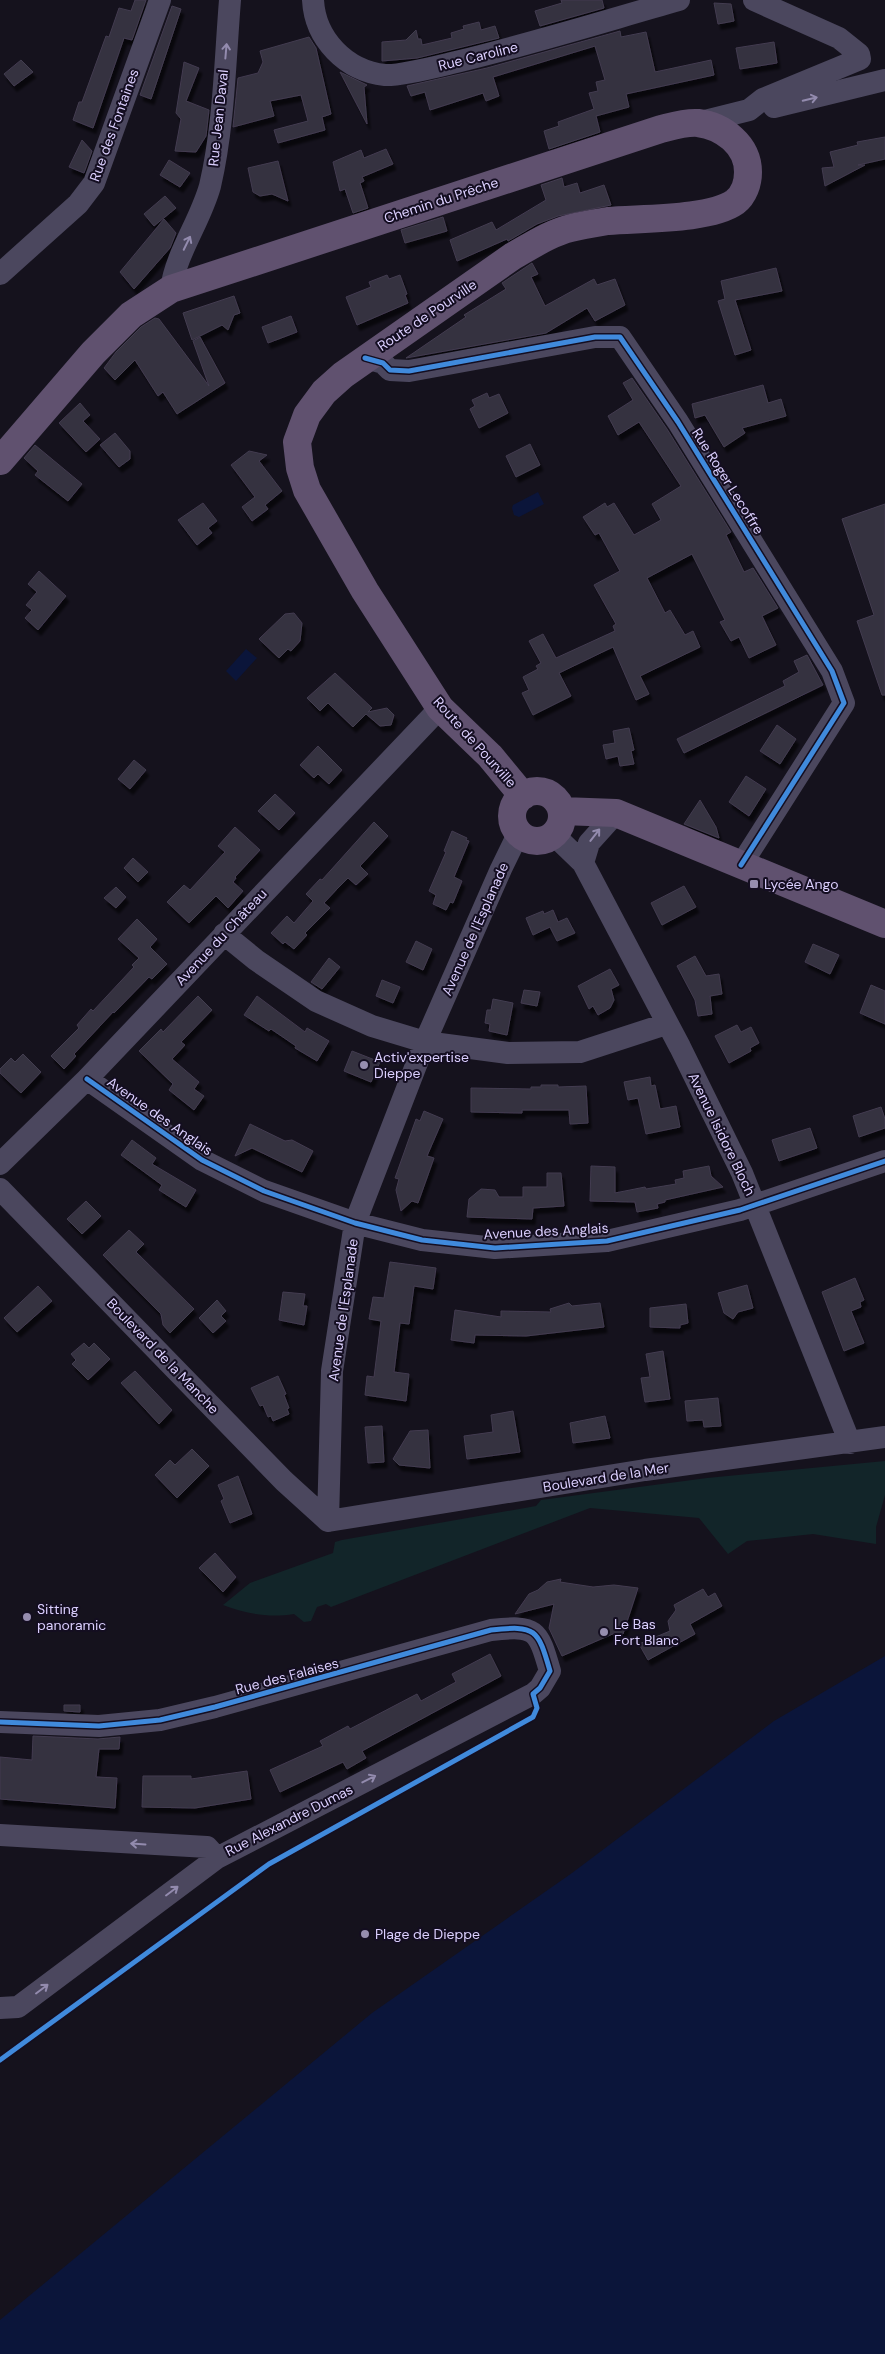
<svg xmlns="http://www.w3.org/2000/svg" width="885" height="2354" viewBox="0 0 885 2354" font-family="'DM Sans',sans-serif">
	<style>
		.green { fill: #122529 }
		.water { fill: #0b153a }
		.building { fill: #34303f; stroke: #433c50; filter: url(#shadow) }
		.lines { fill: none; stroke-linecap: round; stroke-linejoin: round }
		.minor { stroke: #4b475e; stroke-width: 22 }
		.major { stroke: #60516f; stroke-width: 28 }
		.cycleway-casing { stroke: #140e21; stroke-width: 8 }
		.cycleway { stroke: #408adc; stroke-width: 5 }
		.oneway { stroke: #938bae }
		.poi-dot { fill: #968daf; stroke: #140e21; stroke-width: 2 }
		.labels { text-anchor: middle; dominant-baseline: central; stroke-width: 4; stroke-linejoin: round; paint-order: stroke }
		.street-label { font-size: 14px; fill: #dbcffe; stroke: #140e21 }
		.poi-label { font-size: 14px; fill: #dbcffe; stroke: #140e21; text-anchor: start }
	</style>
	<defs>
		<filter id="shadow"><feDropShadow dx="3" dy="5.5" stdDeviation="1" flood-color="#0009"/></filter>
	</defs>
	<rect width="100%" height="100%" fill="#15121d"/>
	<!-- green -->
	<path class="green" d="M885,1461V1495L876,1527V1544L813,1534L747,1541L728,1554L699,1518L590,1508L331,1607L326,1604L317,1607L311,1621L304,1622L294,1614C269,1618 247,1614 223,1605L250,1583L333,1553L335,1542L342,1540L536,1506L541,1500L707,1478Z"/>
	<!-- water -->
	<path class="water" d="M538,492L544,504L519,517L514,515L512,508L513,505Z
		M246,649L257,658L236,681L226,671Z
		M885,1656V2354H0V2320L372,2013L572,1873L774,1721Z"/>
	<!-- building -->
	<path class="building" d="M135,0H146L132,40L124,38L93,128L73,120L79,102H82L106,36L109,37L119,8L131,11Z
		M561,0H602L604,8L540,26L535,11L562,3Z
		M714,3L731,4L734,21L718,24Z
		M172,6L181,9L151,99L140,95Z
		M479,22L481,30L495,26L499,38L417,58L382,61V42L406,40L416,30L418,39H421L422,45L452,38L451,33L464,29L463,26Z
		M620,31L621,37L646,32L655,72L711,60L714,75L626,94L629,107L596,116L600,132L549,149L544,131L559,126L558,122L594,109L589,93L598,91L596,82L605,80L595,46L493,77L499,96L486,101L483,93L430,110L425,92L411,96L407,86L487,68Z
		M309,37L316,48L331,114L322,117L325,130L278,143L274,130L308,121L301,95L270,101L274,116L233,127L238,78L258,73L263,62L260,51Z
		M774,42L777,63L740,69L736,48Z
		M21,60L33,72L14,86L4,74Z
		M184,62L199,68L186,101L209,110L206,136L196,152L175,151L181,119L176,113Z
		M340,72L367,85L364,87L367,124Z
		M885,137V159L858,165H865L825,186L822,168L834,167L830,152L858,145L857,142Z
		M82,140L92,151L84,173L69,167Z
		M386,149L393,164L362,177L364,181L360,183L368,208L353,213L345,189L340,191L333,162L361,150L364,158Z
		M169,160L190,173L180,187L160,175Z
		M278,161L288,201L272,194L260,196L253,192L248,168Z
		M562,178L564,187L577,183L580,193L604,185L611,205L558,216L537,224L508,241L507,239L457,261L450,240L492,222L496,230L546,200L541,185Z
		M165,196L176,208L154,226L144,214Z
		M443,217L447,231L405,243L401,230Z
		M164,219L176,233L170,248L134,289L120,272Z
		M532,263L538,274L531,277L545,306L594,279L597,285L615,279L625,305L595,321L587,308L546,333L406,358L466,317L464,315L506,289L502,283Z
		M776,268L782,291L735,300L751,350L735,355L718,301L725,299L721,281Z
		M387,275L389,279L400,275L407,294L405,295L408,303L357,325L346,297L371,287L369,282Z
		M234,296L240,313L234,315L228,330L222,325L192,340L183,313Z
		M291,316L297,332L268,343L262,327Z
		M155,318L159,319L209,386L193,341L200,337L225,383L177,414L163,392L158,396L135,360L115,380L104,368L116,352L141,327Z
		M632,378L667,429L731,532L726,535L744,572L753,568L778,608L762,616L776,645L749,658L739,637L731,641L720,622L725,620L692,554L647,578L665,613L670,610L685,635L693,631L700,647L640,676L649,694L636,700L613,647L559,673L571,696L533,715L522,693L529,690L523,677L538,669L536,666L541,663L529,641L543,634L556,658L615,631L613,626L616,624L594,585L620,571L599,533L595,535L583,517L605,503L607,507L614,503L634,535L661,520L652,504L681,486L639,422L618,435L608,416L633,400L623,383Z
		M763,385L768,403L781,399L786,416L742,428L745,433L724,447L705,415L695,418L692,404Z
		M487,393L489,398L499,394L508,413L479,428L470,409L475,406L472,400Z
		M80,403L90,415L83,421L100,439L86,452L59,423Z
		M115,433L130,451V459L119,467L100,445Z
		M530,444L540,465L516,477L506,456Z
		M35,445L82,484L68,501L35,475L38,471L24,458Z
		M249,451L267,455L259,461L282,491L265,505L268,509L252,521L242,507L255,497L231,465Z
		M203,503L217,521L208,528L212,533L197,545L178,520Z
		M885,504V695H882L857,621L874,615L842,519Z
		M39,571L66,596L38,630L25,618L32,610L26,605L37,592L28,584Z
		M294,613L302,623L300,641L291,651L288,649L279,658L259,639L285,614Z
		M807,655L823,685L684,753L677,739L785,686L783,681L799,672L794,661Z
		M335,673L372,708L368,712L387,708L394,715L391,725L380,726L366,714L353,727L328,703L320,711L307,698Z
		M777,725L796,739L780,764L760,751Z
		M629,728L634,750L631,751L634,764L620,766L618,756L606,759L603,745L615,743L613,731Z
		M318,746L342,770L329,784L318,774L314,778L300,765Z
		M134,760L146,770L130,789L118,779Z
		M746,776L766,789L749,816L729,802Z
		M275,794L295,813L279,830L258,811Z
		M700,800L716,827L719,838L684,824Z
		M374,822L388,836L360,866L368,874L356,885L348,878L337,889L324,903L330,908L305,933L307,935L294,949L285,942L283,944L271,933L287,916L294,923L313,901L306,894L320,879L322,880Z
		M235,827L260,850L235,877L236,878L233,882L243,891L228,908L216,896L189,923L167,902L184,885L190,890L225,852L218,846Z
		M452,831L467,838L466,840L469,841L454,877L462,881L453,903L450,902L446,910L433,904L436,895L429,891L446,852L444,851Z
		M133,858L148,872L138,882L124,868Z
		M684,886L696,907L662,925L651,903Z
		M116,887L126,897L116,908L104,898Z
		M553,910L558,922L567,918L575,933L557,941L550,927L533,935L526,918L543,911L544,914Z
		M137,919L157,939L150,947L167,964L152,979L149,977L114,1013L113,1012L74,1054L76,1056L64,1069L51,1056L79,1028L77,1025L91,1009L93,1011L134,967L132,965L139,958L118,939Z
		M416,941L432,949L423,970L406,962Z
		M813,944L839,955L830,974L805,962Z
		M695,956L706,976L719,974L722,994L710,996L712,1014L698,1016L695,1000L677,966Z
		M329,958L340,967L322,989L311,982Z
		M610,969L619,985L611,989L614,1000L610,1008L598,1015L593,1006L589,1009L578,986Z
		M382,980L400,987L393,1003L376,996Z
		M871,985L885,991V1024L860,1013Z
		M524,990L540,992L537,1006L521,1003Z
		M198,996L212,1010L181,1042L185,1045L172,1059L199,1082L194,1089L204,1096L194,1110L169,1090L173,1084L139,1051L161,1029L163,1032Z
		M257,996L305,1032L307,1028L329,1041L317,1061L295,1048L296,1046L271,1029L269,1031L244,1015Z
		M493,999L513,1003L507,1035L489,1031L490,1024L485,1023L487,1010H491Z
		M737,1025L741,1032L751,1027L759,1043L750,1048L751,1051L729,1063L715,1036Z
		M352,1051L380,1062L371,1082L344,1071Z
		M23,1054L41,1072L21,1093L0,1073V1069L11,1058L15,1062Z
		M650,1077L651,1086L655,1085L660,1109L676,1106L680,1127L646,1134L638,1098L628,1100L624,1082Z
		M541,1085H558V1087L586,1086L588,1123L570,1124L569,1110H522V1113L471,1112V1088L531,1089V1087H541Z
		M881,1107L885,1119V1128L859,1137L853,1116Z
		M424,1111L443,1119L427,1156L434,1158L418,1203L412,1201L401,1211L396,1190L399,1179L395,1178L416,1119L420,1121Z
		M250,1124L285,1141L292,1140L313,1151L302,1172L252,1148L235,1156Z
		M810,1128L817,1148L779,1161L772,1140Z
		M132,1140L156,1158L152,1164L196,1190L186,1207L159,1190L162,1185L121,1155Z
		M591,1166L615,1167V1193L645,1187L646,1189L676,1184L675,1180L684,1178L683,1171L709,1166L711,1176L723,1187L665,1200V1202L657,1204L658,1208L637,1212L635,1202L590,1201Z
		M547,1173H561L564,1206L533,1208L532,1219L467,1217L469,1199L481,1189L495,1190L499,1197H523V1187H547Z
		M86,1201L101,1216L82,1234L67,1219Z
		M129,1230L144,1244L136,1252L194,1309L170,1333L163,1325L161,1314L103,1255Z
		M390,1262L436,1268L433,1289L414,1286L409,1324L400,1323L394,1372L409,1374L406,1401L365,1395L367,1376L374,1377L381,1321L369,1319L373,1297L384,1298Z
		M855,1278L864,1300L860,1302L861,1307L851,1311L864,1343L844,1351L822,1292Z
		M747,1285L753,1308L738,1312L733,1319L724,1313L718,1293Z
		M38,1286L52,1301L17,1332L4,1318Z
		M283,1292L305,1294L303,1306H307L304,1325L279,1320Z
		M217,1300L226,1311L221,1316L226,1321L213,1333L199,1318Z
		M569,1303L572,1306L600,1303L604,1327L526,1336L475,1335L474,1343L451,1340L455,1310L501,1317V1311L551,1312L550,1309Z
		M686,1304L688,1323L680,1325V1328L650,1327V1308Z
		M84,1343L89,1348L94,1343L110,1359L88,1380L72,1364L76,1360L71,1354Z
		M663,1351L670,1399L645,1402L641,1378L650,1377L646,1354Z
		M135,1371L172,1410L159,1424L121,1383Z
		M278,1376L286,1394L284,1395L289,1408L287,1409L289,1414L273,1421L271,1416L268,1417L263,1405L260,1406L251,1388Z
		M718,1398L721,1426L704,1427L703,1420L687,1421L685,1401Z
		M513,1411L520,1452L467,1459L464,1436L493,1432L491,1415Z
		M605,1416L610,1438L573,1443L570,1423Z
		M382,1426L384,1462L368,1463L365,1427Z
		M428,1430L430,1468L399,1465L393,1459L410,1431Z
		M192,1449L209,1466L177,1498L155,1475L170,1460L175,1465Z
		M238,1476L252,1514L230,1523L221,1501L224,1499L218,1485Z
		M215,1553L236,1577L223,1592L199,1568Z
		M561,1579L560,1582L593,1587L614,1585L638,1588L623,1634L615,1633L562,1656L549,1628L554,1604L515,1614L529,1594L538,1590L547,1582Z
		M703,1589L708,1597L715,1593L722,1606L690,1624L695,1634L648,1660L639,1644L670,1631L668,1621L676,1610L674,1605Z
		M490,1654L501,1676L362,1751L366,1758L347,1769L343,1762L280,1792L270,1770L323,1746L320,1741L348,1726L350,1729L417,1694L421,1701L456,1682L452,1674Z
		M64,1705H80V1712L64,1711Z
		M33,1736L98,1739L120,1737L119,1749H99L96,1777L117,1778L115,1808L0,1799V1757L32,1760Z
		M247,1771L251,1799L195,1808L142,1807L143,1776H191V1779Z"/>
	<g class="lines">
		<!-- minor -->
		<path class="minor" d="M313,0C315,39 346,71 385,75C401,76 439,66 456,62C531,44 605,21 679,0
			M774,107L885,80
			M697,123L749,110L763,99L860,59L859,54L839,38L754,0
			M0,274L78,204L94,183L160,0
			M171,289C176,253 200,222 210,186C224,126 225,61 230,0
			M365,358L383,363L390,370L409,371L595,337H620L678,422L832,671L844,703L741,865
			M553,834L583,863L680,1047L742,1173L850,1443
			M583,863L589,843L616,813
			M224,934L256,960L316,1001L372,1026L425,1042L508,1053L580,1052L666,1024
			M87,1079L202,1160L264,1191L355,1223L422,1240L495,1248L607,1241L740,1210L885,1161
			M0,1164L87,1079L440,708
			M0,1189L284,1481L328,1521
			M328,1521L332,1371L355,1223L425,1042L501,869L519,832
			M328,1521L645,1470L885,1437
			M0,1722L99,1726L160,1720L215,1707L491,1630C536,1625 538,1629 550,1671L540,1688L533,1694L217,1858L18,2007L0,2008
			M0,1835L207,1847L217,1858"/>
		<!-- major -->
		<path class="major" d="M0,461L93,353L131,315L171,289L661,129C673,126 686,122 698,123C723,126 748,145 748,172C748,183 744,195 735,202C710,220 640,218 608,221C596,223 583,225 571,228C550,233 531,246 513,256L343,375L324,392L307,415L297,442L300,468L307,490L365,591L440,708L490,756L523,796
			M512 816a25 25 0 1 1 50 0a25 25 0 1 1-50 0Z
			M562,811L616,813L885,924"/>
		<!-- cycleway casing -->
		<g class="cycleway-casing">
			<path id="cycleway" d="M365,358L383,363L390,370L409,371L595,337H620L678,422L832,671L844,703L741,865
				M87,1079L202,1160L264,1191L355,1223L422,1240L495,1248L607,1241L740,1210L885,1161
				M0,1722L99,1726L160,1720L215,1707L491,1630C536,1625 538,1629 550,1671L540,1688L533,1694L537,1708L533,1717L269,1864L0,2060"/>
		</g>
		<!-- cycleway -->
		<use href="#cycleway" class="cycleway"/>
	</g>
	<!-- one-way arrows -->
	<defs><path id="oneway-shaft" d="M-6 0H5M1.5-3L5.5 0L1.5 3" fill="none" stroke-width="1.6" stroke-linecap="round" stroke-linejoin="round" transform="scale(1.25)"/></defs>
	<g class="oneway">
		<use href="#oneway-shaft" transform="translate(226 51) rotate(-85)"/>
		<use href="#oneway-shaft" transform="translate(810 99) rotate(-14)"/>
		<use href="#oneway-shaft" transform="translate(187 243) rotate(-64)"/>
		<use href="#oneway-shaft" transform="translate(595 835) rotate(-52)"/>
		<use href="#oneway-shaft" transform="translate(369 1779) rotate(-27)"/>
		<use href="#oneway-shaft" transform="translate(138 1844) rotate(-176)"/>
		<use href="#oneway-shaft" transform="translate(172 1891) rotate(-37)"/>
		<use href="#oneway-shaft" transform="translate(42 1989) rotate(-37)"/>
	</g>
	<!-- markers -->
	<g class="poi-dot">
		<rect x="749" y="879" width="10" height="10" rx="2.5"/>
		<circle cx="364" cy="1065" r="5"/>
		<circle cx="27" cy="1617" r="5"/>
		<circle cx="604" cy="1632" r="5"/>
		<circle cx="365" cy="1934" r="5"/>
	</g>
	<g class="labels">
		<!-- street labels -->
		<g class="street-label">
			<text transform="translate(478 56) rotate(-14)">Rue Caroline</text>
			<text transform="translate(218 118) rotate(-84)">Rue Jean Daval</text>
			<text transform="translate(114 125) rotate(-70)">Rue des Fontaines</text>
			<text transform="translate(441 200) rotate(-18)">Chemin du Prêche</text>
			<text transform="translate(427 315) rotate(-34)">Route de Pourville</text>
			<text transform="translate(728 481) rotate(58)">Rue Roger Lecoffre</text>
			<text transform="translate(475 742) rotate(48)">Route de Pourville</text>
			<text transform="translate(475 929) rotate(-66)">Avenue de l'Esplanade</text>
			<text transform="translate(221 937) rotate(-47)">Avenue du Château</text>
			<text transform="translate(160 1116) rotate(35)">Avenue des Anglais</text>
			<text transform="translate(722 1134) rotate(64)">Avenue Isidore Bloch</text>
			<text transform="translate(546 1231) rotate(-3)">Avenue des Anglais</text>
			<text transform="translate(343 1310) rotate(-82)">Avenue de l'Esplanade</text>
			<text transform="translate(163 1356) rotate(46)">Boulevard de la Manche</text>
			<text transform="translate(606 1477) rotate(-9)">Boulevard de la Mer</text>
			<text transform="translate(287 1676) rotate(-15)">Rue des Falaises</text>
			<text transform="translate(289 1820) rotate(-27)">Rue Alexandre Dumas</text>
		</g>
		<!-- poi labels -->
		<g class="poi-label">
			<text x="764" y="884">Lycée Ango</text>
			<text x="374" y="1057">Activ'expertise<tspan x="374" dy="16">Dieppe</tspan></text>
			<text x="37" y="1609">Sitting<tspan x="37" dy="16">panoramic</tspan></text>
			<text x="614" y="1624">Le Bas<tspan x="614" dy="16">Fort Blanc</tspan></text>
			<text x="375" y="1934">Plage de Dieppe</text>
		</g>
	</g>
</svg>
